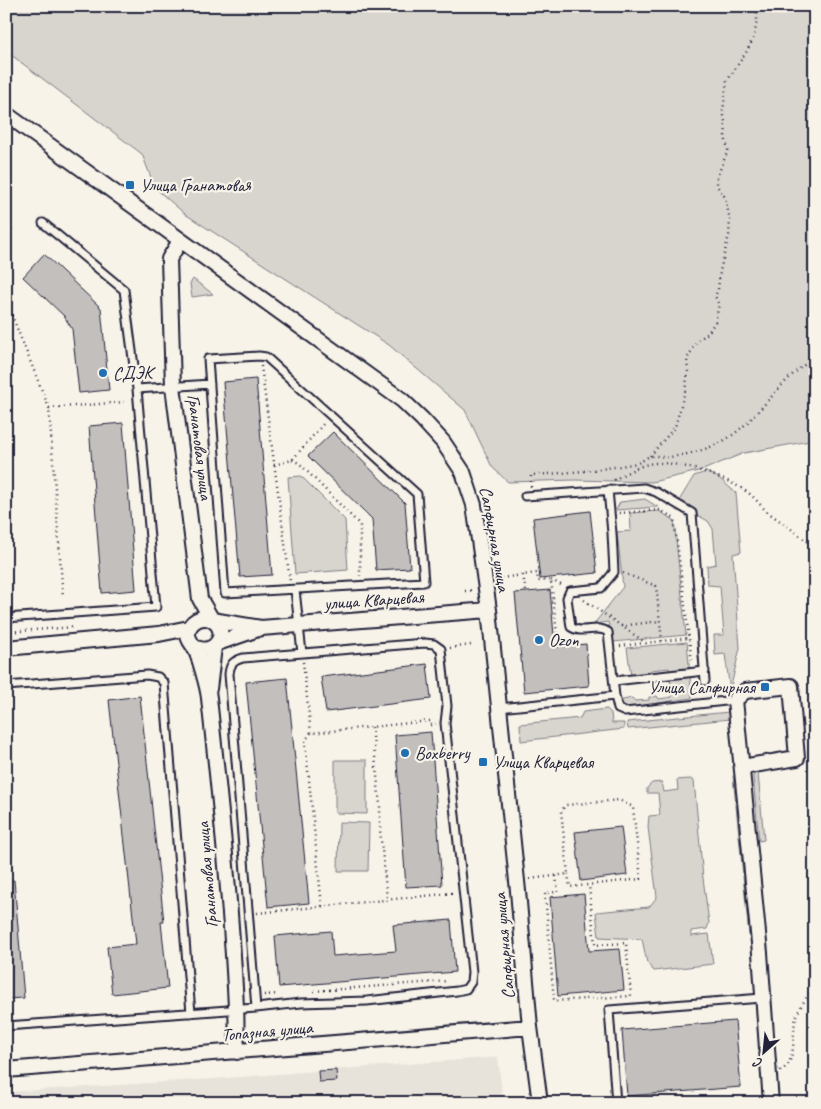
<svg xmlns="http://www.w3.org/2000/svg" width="821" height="1109" viewBox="0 0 821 1109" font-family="Caveat,sans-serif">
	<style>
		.built { fill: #e7e3db }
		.green { fill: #d8d5cf; stroke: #7d7c85 }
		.building { fill: #c2bfbd; stroke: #22223b }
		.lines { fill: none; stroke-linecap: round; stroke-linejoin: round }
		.service-casing { stroke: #22223b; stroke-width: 11 }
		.minor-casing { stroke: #22223b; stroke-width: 18 }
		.path { stroke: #22223b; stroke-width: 2.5; stroke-dasharray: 1 4; stroke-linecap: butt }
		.service { stroke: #f7f3e8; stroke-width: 7 }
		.minor { stroke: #f7f3e8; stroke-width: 14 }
		.poi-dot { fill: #1f6fb2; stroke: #f7f3e8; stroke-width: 2 }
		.labels { text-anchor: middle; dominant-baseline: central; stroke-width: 4.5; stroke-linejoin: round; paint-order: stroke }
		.poi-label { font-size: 18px; fill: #22223b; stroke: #f7f3e8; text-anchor: start }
		.street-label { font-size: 18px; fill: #22223b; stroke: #f7f3e8 }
	</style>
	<rect width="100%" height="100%" fill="#f7f3e8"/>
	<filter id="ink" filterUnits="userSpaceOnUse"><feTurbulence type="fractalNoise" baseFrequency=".02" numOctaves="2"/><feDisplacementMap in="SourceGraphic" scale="10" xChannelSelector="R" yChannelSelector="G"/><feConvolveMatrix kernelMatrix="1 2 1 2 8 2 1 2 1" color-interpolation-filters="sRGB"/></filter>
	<g filter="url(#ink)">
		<!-- built -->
		<path class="built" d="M498,1057L503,1103H6V1092L213,1079Z"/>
		<!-- green -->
		<path class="green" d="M6,6H815V440L744,453L703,470L652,482L575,480L508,482L492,467L465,410L389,345L185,214L155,188L142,154L6,51Z
			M193,279L213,294L192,297L190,284Z
			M706,472L719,478L736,493L741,552L733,554L740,648L730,690L725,654L715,655L714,635H724L720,586L708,585L707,566L716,564L713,529L708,521L677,504L694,476Z
			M301,476L345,520L348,570L295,574L288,477Z
			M645,499L658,507L616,510L620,502Z
			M659,511L674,520L686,635L613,642L608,622L594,624L623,587L617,532L631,531L630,513Z
			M687,642L692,698L624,708L621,707L620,702L623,700L632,698L635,701L649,700V697L657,696L659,699L672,697L669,668L651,670V676H631L627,648Z
			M607,709L611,713L612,723H624V729L521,741L520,724L580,718L583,712Z
			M729,712L732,714L749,935L733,776H736L730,719L628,729L627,722Z
			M335,760H367V814L335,813Z
			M758,773L764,840L759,841L753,776L754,774Z
			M690,779L694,781L703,878L709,923L707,929L691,931V936L709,934L713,964L654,971L647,963L642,939L599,937L596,912L649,907L657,897L648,827L649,816L660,815L658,793H647V788L652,783L662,782L664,792L678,790L677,780Z
			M339,822L369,823L368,871H338Z"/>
		<!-- building -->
		<path class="building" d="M44,254L101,308L109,390L79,393L72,329L64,316L23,277Z
			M256,379L272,575L240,577L223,382Z
			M123,423L136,590L102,593L89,426Z
			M333,432L405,503L410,568L376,570L372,519L308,456Z
			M590,511L597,573L540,579L533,518Z
			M550,590L555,647L586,644L589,686L524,692L515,593Z
			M427,664L431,699L326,712L321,677Z
			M287,678L309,903L268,907L246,682Z
			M140,696L164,922H161L168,988L112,994L107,947L136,944L109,700Z
			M431,732L442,885L406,887L395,735Z
			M621,827L627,875L581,881L575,832Z
			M14,880L24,998L6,999V881Z
			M584,894L589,951L620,949L624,990L558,996L550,897Z
			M451,920L455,972L279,987L275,936L331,931L333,956L396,951L393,925Z
			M735,1021L741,1087L627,1096L622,1030Z
			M336,1070L337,1081L319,1082L318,1071Z"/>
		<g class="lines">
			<!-- service casing -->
			<g class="service-casing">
				<path id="service" d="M259,356L266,357L417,494L424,582L225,593L208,359Z
					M137,389L210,384
					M608,490L612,533L614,572L601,588L570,591L567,598L571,627C582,635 597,624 608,632L615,696
					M525,496L644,488L656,492L692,513L705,681
					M295,590L302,653
					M6,618L156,607L137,389L124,290L43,223
					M614,681L705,671
					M6,686L147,675L158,677L164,683L191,1013
					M499,708L615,696L618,709L625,712L735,700
					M6,1026L256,1008L301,1003L367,1001L457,991L466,989L471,982L472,972L445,723L447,706L441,649L434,644L425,643L243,658C233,661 230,664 229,674L256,1008
					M616,1103L609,1010L762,998"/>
			</g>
			<!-- minor casing -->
			<g class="minor-casing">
				<path id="minor" d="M6,114L402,400L422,419L443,442L463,472L474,505L489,610L518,891L530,1027L540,1103
					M180,241L169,259L173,386L200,599L212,620L261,628
					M218,643L261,628L489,610
					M194,647C215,658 231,631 212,620C202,614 188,622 188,634C188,640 191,642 194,647C199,655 208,688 209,698C220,800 231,904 236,1007C237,1022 236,1037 237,1052
					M6,648L159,634L189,628
					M209,689L214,647
					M742,767L797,758L791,686L745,691L735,700L760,953L771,1103
					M6,1070L530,1027"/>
			</g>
			<!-- path -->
			<path class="path" d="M6,249L12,229
				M6,301L49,408L63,597
				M261,366L290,581
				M49,408L124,402
				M650,456L675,427L685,391L688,372L687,359L697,341L708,333L715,322L719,305L715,296L718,290L720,271L729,235L730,220L725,197L717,186V177L728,150L725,136L726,127L723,111L727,81L747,51L754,37L757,21V6
				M292,460L299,463L360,525V576
				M274,465L292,460L325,422
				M614,480C624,474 638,466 649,464C672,458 728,478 747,492C756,498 761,507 769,513C785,525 801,535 815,549
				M531,487V475C566,473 602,470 637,463C642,462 646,457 651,456C657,455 664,458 670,457C694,454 721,446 740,429C764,409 787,373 815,358
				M619,513L660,510L674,518L689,638
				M6,571L9,599
				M623,573L656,586L662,641
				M523,575L526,592
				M501,578L537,573L538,581L551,580L558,643L581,641
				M551,580L563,586
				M465,591L474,590
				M584,600L646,643L689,638L692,664
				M621,626L660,621
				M6,632L75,627
				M620,646L644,643
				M450,648L471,645
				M303,662L311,733L430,721L431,725L436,724
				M694,682L695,694
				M372,727L380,805V830L387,899
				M311,733L305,741L322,906
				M556,876L558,892L545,893L554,1001L631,996L626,943L595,945L589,885
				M530,879L568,874L561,811L566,805L619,800L633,807L641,879L570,887L568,874
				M257,913L453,893
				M314,991L448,981
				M264,995L278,994
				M780,1071C797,1064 792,1036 795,1022C798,1007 808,997 815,984"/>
			<!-- service -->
			<use href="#service" class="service"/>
			<!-- minor -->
			<use href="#minor" class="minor"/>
		</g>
	</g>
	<!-- markers -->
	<g class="poi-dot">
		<rect x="125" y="180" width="10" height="10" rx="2.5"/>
		<circle cx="103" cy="373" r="5"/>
		<circle cx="539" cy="640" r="5"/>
		<rect x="760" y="682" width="10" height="10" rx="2.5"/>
		<circle cx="405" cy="753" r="5"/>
		<rect x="478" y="757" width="10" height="10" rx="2.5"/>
	</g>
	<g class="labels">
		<!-- poi labels -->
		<g class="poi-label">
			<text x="140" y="185">Улица Гранатовая</text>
			<text x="113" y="373">СДЭК</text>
			<text x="549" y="640">Ozon</text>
			<text x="755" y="687" text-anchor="end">Улица Сапфирная</text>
			<text x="415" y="753">Boxberry</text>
			<text x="493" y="762">Улица Кварцевая</text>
		</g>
		<!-- street labels -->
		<g class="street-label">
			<text transform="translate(200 447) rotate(83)">Гранатовая улица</text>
			<text transform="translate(495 539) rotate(80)">Сапфирная улица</text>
			<text transform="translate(374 600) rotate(-4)">улица Кварцевая</text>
			<text transform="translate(207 875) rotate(-95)">Гранатовая улица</text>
			<text transform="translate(504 946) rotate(-95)">Сапфирная улица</text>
			<text transform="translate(267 1031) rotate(-5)">Топазная улица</text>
		</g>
	</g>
	<!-- margin -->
	<rect width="821" height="1109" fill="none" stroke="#f7f3e8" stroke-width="25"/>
	<rect x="12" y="12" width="796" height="1084" fill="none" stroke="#22223b" stroke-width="2" filter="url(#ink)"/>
	<!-- north arrow -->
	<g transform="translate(764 1052) rotate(207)" stroke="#f7f3e8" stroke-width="4" paint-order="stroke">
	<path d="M0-4L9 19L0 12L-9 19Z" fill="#22223b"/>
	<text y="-8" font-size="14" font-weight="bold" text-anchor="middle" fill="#22223b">С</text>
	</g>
</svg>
